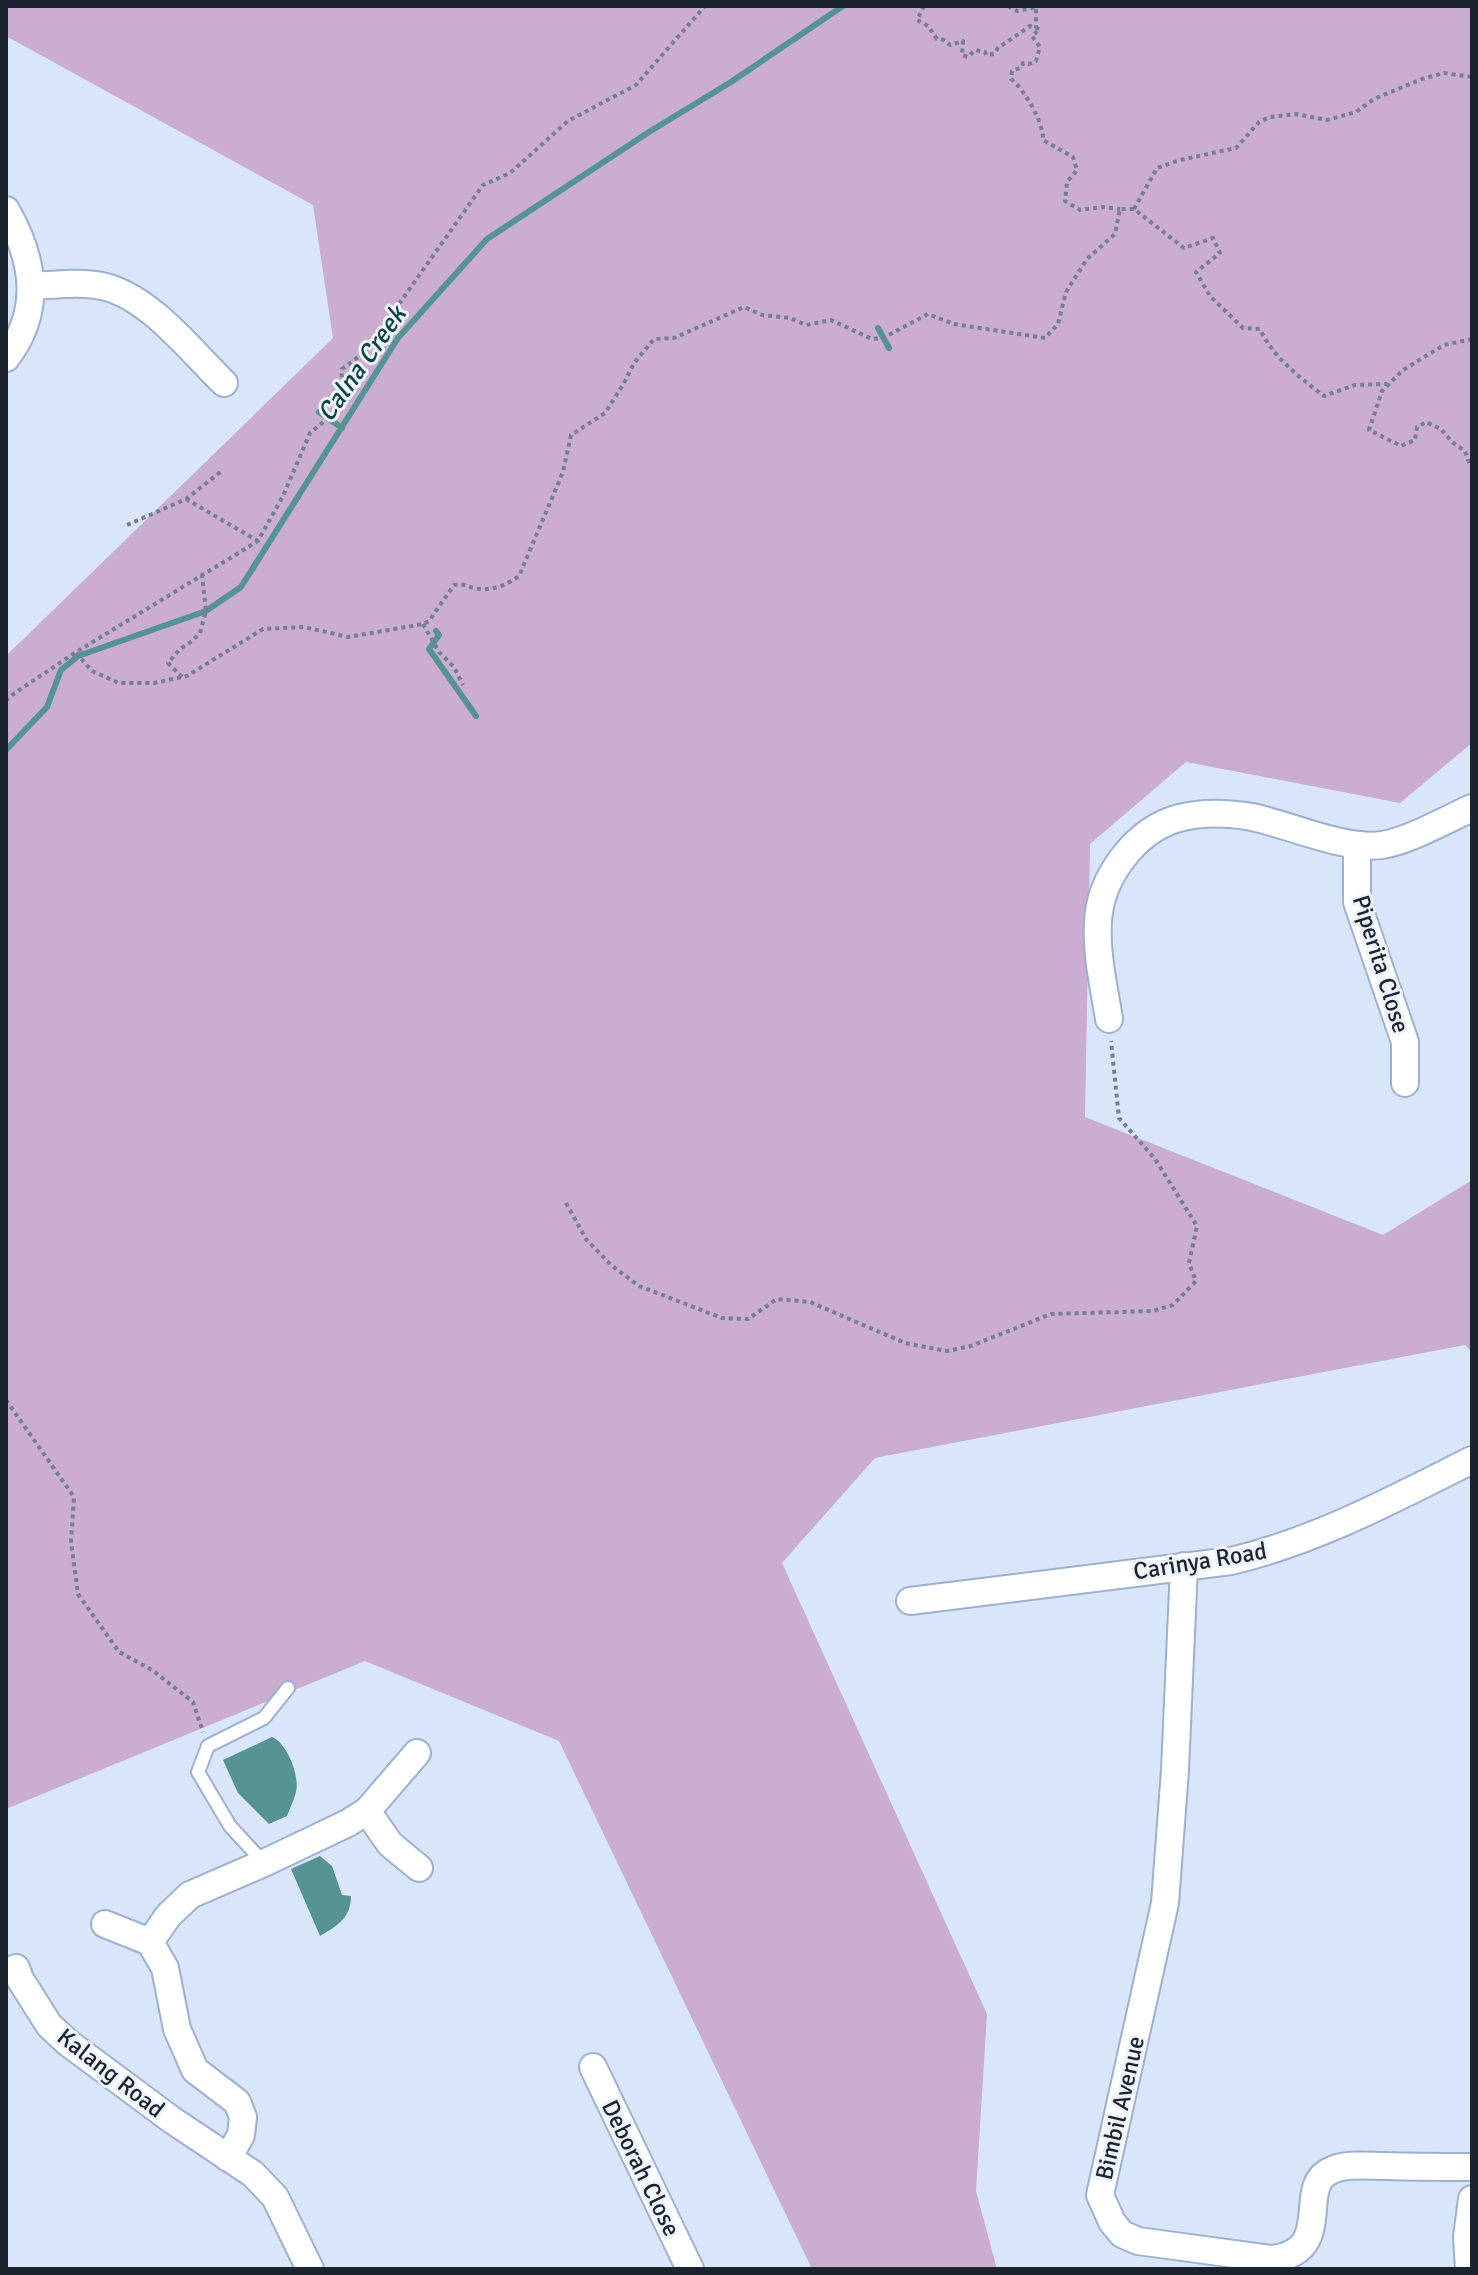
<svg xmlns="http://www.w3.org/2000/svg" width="1478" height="2275" viewBox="0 0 1478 2275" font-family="Signika,sans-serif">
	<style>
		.green { fill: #caadd0 }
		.water { fill: #569393 }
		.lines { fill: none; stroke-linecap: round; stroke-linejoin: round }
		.stream { stroke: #569393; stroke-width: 6 }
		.service-casing { stroke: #9cb1cf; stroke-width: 16 }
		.minor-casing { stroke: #9cb1cf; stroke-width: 30 }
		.path { stroke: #76808f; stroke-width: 4; stroke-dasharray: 4 4; stroke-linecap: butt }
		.service { stroke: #fff; stroke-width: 12 }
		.minor { stroke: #fff; stroke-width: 26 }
		.labels { text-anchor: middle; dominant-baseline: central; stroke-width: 6; stroke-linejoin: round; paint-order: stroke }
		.street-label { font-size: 24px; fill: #1b232e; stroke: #eef2f9 }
		.water-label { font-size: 26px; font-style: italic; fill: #084343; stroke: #eef2f9 }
	</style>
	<rect width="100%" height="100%" fill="#d9e6f9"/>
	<!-- green -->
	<path class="green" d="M6,6H1472V743L1400,803L1186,762L1090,844L1085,1117L1383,1235L1472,1180V1352L1465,1345L875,1458L782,1563L987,2014L976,2191L997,2269H812L559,1741L365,1661L6,1809V656L333,338L313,205L6,36Z"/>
	<!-- water -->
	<path class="water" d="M272,1737C287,1743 300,1776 296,1792C294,1800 290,1808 287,1816L269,1824L238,1793L223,1760Z
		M320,1856L332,1866L342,1895L351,1896C351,1918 337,1926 320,1936L291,1869Z"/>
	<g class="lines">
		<!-- stream -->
		<path class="stream" d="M878,328L889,348
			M319,412L342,428
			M436,631L439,635L429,649L476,716
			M6,750L47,707L61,670L78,656L206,611L241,587L398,338L487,239L649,132L731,82L843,6"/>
		<!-- service casing -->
		<g class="service-casing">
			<path id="service" d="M264,1863L230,1826L198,1772L208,1746L264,1718L288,1688"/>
		</g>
		<!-- minor casing -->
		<g class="minor-casing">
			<path id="minor" d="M6,210C34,259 43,310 6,358
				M32,286C56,285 82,281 106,287C151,299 191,351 224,383
				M1357,845V902L1405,1042V1083
				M1109,1019C1104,987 1096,955 1098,922C1100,878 1135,830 1179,818C1202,812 1229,813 1252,817C1290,825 1344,850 1382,845C1409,841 1447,819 1472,808
				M1184,1566L1175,1770L1165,1903L1100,2195L1112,2222L1122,2234L1138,2241L1271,2259C1337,2252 1295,2187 1330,2171C1345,2163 1368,2166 1385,2166C1414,2167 1443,2167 1472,2167
				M910,1601L1231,1561C1316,1541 1394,1499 1472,1460
				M367,1811L390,1844L419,1868
				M105,1924L150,1942L165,1968L177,2029L195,2070L237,2102L243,2117L241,2135L228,2158
				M150,1942L168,1916L190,1895L264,1863L348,1823L367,1811L417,1753
				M16,1968L20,1979L49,2025L67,2042L172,2120L253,2174L275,2197L310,2269
				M593,2067L690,2269
				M1469,2269L1467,2237L1472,2199"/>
		</g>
		<!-- path -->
		<path class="path" d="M924,6L917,20L928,26L937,39L944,40L950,45L963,41L962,55L968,57L975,50L985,52L986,55L994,54L998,48L1030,26L1040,29L1032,36L1040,47L1036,61L1029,64L1023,63L1022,67L1012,71L1011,79C1024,89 1044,123 1043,140L1073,157L1077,170L1067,182L1065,201L1080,210L1103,207L1120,209
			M1008,6L1017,11L1036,7V28
			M1134,209L1157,168L1180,160L1236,148L1259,122L1270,117L1296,114L1327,120L1356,112L1374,99L1422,79L1444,73L1472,77
			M1472,339L1444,345L1403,370L1382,391L1369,430L1401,446L1415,440L1417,427L1426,422L1441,429L1452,442L1465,451L1470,466L1472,465
			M186,499L258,541
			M127,525L186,499L223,470
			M423,624L439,652L454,667L463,685
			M76,653L92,671L119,683H154L187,676L263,629L304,627L348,637L423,624L429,621L454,585C463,583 466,586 474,588C490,592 507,585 519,576L563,472L571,435L605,413L623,385L634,363L654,339L674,338L744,307L762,315L790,318L806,325L831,320L872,339L883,338L928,314L954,324L1045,338L1058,324L1066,292L1087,259L1115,234L1120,209H1134L1184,248L1213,238L1220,253L1196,272L1210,296L1243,328L1260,329C1272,356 1300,378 1324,396L1355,385L1387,384
			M182,677L168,663L180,649L192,641L200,633L206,611L202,575
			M6,701L9,697L73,654L258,541L283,496L310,433L327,419L325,409L341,387L342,369L365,352L483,185L510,173L568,121L636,85L705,6
			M566,1203L586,1239L611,1265L639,1286L722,1318L748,1319L777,1299L810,1302L905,1343L947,1351L971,1346L1051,1314L1153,1311L1173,1305L1196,1281L1189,1263L1197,1226L1155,1159L1119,1118L1111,1041
			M6,1400L74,1497L71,1542L78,1594L119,1652L152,1670L193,1702L203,1732"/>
		<!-- service -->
		<use href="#service" class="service"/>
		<!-- minor -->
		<use href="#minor" class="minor"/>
	</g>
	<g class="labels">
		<!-- street labels -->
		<g class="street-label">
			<text transform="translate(1381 964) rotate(73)">Piperita Close</text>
			<text transform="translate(1200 1561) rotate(-9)">Carinya Road</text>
			<text transform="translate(111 2073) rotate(38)">Kalang Road</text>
			<text transform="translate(1120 2108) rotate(-77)">Bimbil Avenue</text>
			<text transform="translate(641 2168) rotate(64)">Deborah Close</text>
		</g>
		<!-- water labels -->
		<g class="water-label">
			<text transform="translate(362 364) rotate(-55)">Calna Creek</text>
		</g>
	</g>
	<!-- border -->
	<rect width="1478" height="2275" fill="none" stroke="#1b232e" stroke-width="16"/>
</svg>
